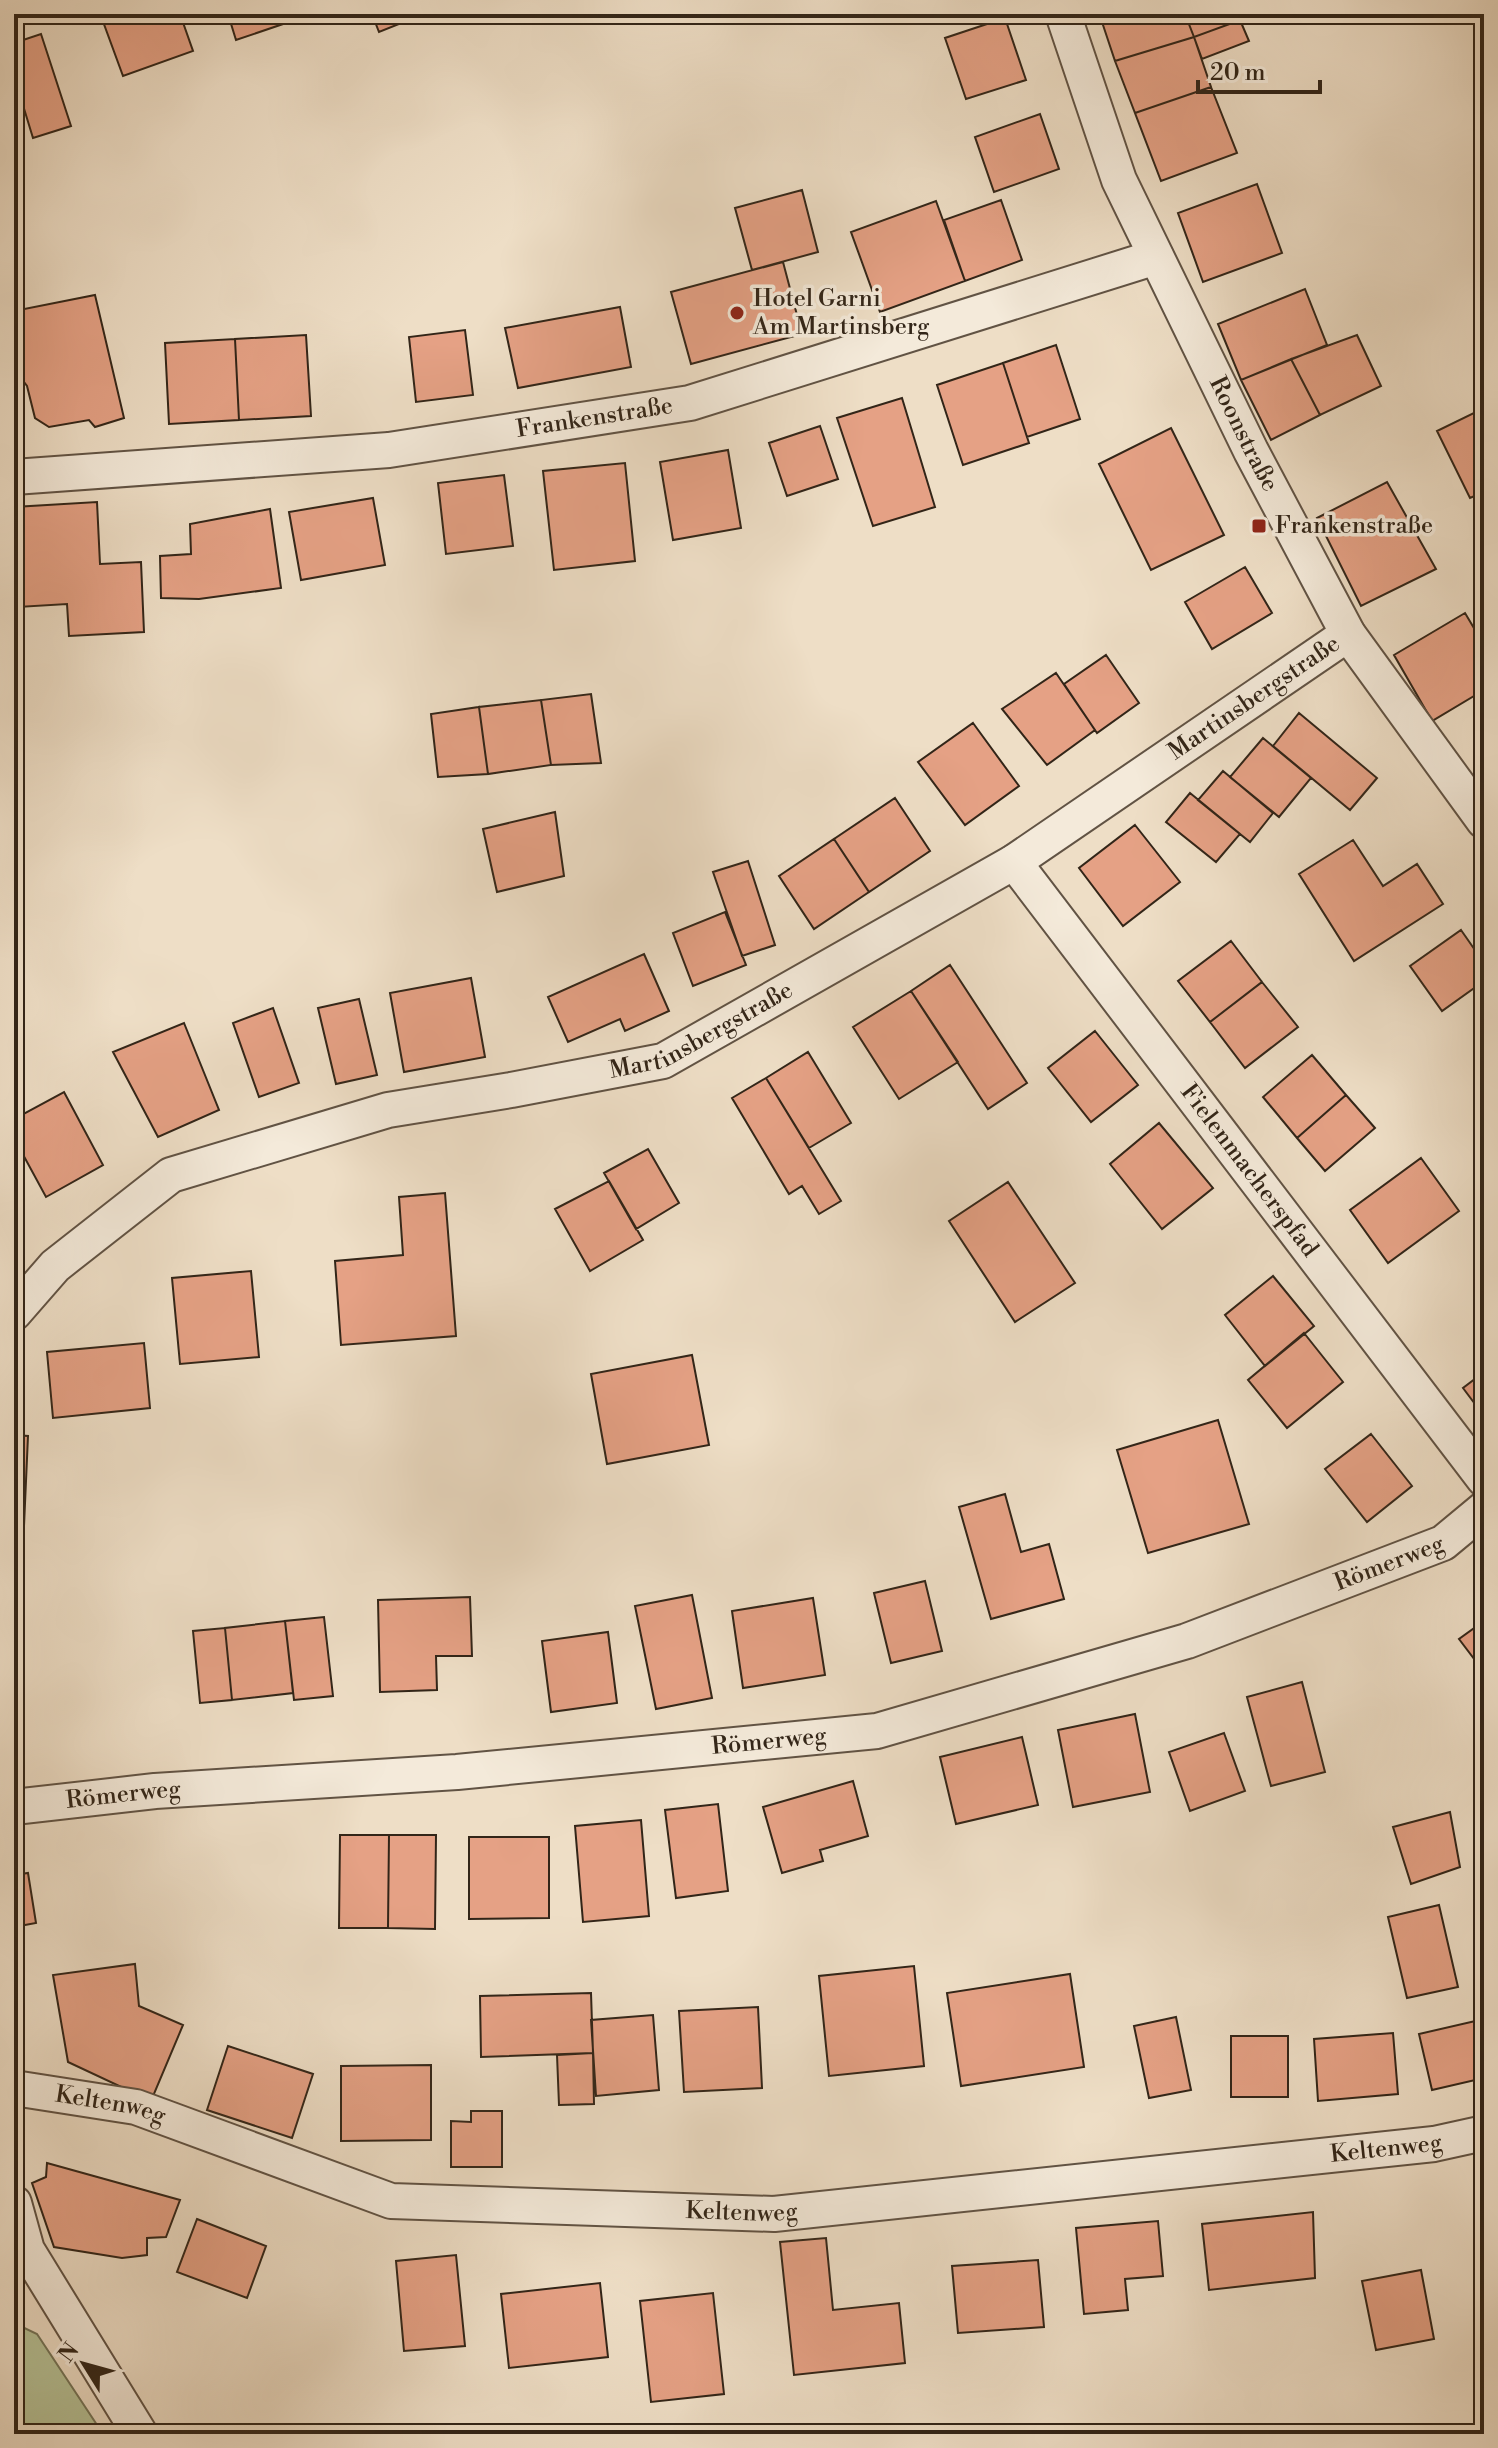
<svg xmlns="http://www.w3.org/2000/svg" width="1498" height="2448" viewBox="0 0 1498 2448" font-family="'Libre Bodoni',serif">
	<style>
		.green { fill: #b6c297; stroke: #747458; stroke-width: 2 }
		.building { fill: #e5a185; stroke: #322518; stroke-width: 2 }
		.lines { fill: none; stroke-linecap: round; stroke-linejoin: round }
		.street-casing { stroke: #615344; stroke-width: 38 }
		.street { stroke: #f4eada; stroke-width: 34 }
		.poi-dot { fill: #8f2418; stroke: #f4eada; stroke-width: 3 }
		.labels { text-anchor: middle; dominant-baseline: central; stroke-width: 7; stroke-linejoin: round; paint-order: stroke }
		.poi-label { font-size: 24px; fill: #322518; stroke: #f4eada; text-anchor: start }
		.street-label { font-size: 24px; fill: #322518; stroke: #f4eada }
	</style>
	<rect width="100%" height="100%" fill="#eedec6"/>
	<filter id="stains"><feTurbulence type="fractalNoise" baseFrequency=".0025" numOctaves="4"/><feColorMatrix values="0 0 0 0 .2 0 0 0 0 .09 0 0 0 0 .02 0 0 0 .5 -.17"/></filter>
	<radialGradient id="worn" r=".72"><stop offset=".6" stop-color="#630" stop-opacity="0"/><stop offset="1" stop-color="#630" stop-opacity=".3"/></radialGradient>
	<!-- green -->
	<path class="green" d="M14,2323L37,2334L103,2434H14Z"/>
	<!-- building -->
	<path class="building" d="M106,14H180L193,51L123,76L101,16Z
		M228,14H280L283,24L236,40Z
		M372,14H400L404,22L379,32Z
		M1106,14H1185L1194,37L1115,61L1100,16Z
		M1185,14H1227L1230,24L1194,37Z
		M1005,18L1026,80L966,99L945,38Z
		M1240,20L1249,41L1202,59L1194,37Z
		M41,34L71,126L33,138L22,102L14,105V43Z
		M1194,37L1211,87L1135,113L1115,61Z
		M1211,87L1237,153L1161,181L1135,113Z
		M1040,114L1059,169L994,192L975,137Z
		M1257,184L1282,253L1203,282L1178,213Z
		M802,190L818,252L752,270L735,208Z
		M1001,200L1022,260L965,281L944,220Z
		M936,201L965,281L880,312L851,232Z
		M783,262L802,334L691,364L671,292Z
		M1305,289L1327,345L1241,380L1218,324Z
		M95,295L124,418L95,427L89,420L49,427L35,418L27,386L14,369V311Z
		M620,307L631,367L518,388L505,328Z
		M465,330L473,395L416,402L409,337Z
		M306,335L311,416L239,420L235,339Z
		M1357,335L1381,386L1320,415L1291,359Z
		M235,339L239,420L169,424L165,343Z
		M1056,345L1080,419L1027,437L1003,363Z
		M1291,359L1320,415L1271,440L1241,380Z
		M1003,363L1029,443L963,465L937,385Z
		M902,398L935,507L873,526L837,418Z
		M1484,408V492L1470,498L1437,431Z
		M820,426L838,479L787,496L769,443Z
		M1171,428L1224,535L1151,570L1099,464Z
		M728,450L741,528L673,540L660,462Z
		M625,463L635,561L554,570L543,471Z
		M504,475L513,546L446,554L438,483Z
		M1387,482L1436,569L1361,606L1317,518Z
		M373,498L385,565L301,580L289,512Z
		M97,502L100,564L141,562L144,632L69,636L67,604L18,607L14,507Z
		M270,509L281,588L199,599L161,598L160,556L191,554L190,524Z
		M1245,567L1272,613L1212,649L1185,602Z
		M1465,613L1484,645V690L1432,721L1394,655Z
		M1106,655L1139,703L1097,733L1064,684Z
		M1056,673L1095,730L1047,765L1002,709Z
		M591,694L601,763L551,765L541,700Z
		M541,700L551,765L488,774L479,707Z
		M479,707L488,774L438,777L431,714Z
		M1299,713L1377,778L1350,810L1273,746Z
		M973,723L1019,786L965,825L918,762Z
		M1263,738L1311,778L1279,817L1230,777Z
		M1223,771L1273,813L1250,842L1198,800Z
		M1190,793L1240,834L1216,862L1166,822Z
		M895,798L930,851L869,892L834,839Z
		M555,812L564,876L497,892L483,829Z
		M1135,825L1180,882L1123,926L1079,868Z
		M834,839L869,892L814,929L779,876Z
		M1353,840L1383,886L1417,864L1443,904L1354,961L1299,874Z
		M748,861L775,945L742,956L713,872Z
		M725,912L746,965L693,986L673,933Z
		M1461,930L1484,963V981L1442,1011L1410,966Z
		M1231,941L1262,982L1210,1022L1178,981Z
		M644,954L669,1011L625,1031L620,1019L568,1042L548,997Z
		M950,965L1027,1083L988,1109L911,991Z
		M471,978L485,1057L404,1072L390,993Z
		M1262,982L1298,1027L1245,1068L1210,1022Z
		M911,991L958,1062L899,1099L853,1027Z
		M359,999L377,1075L336,1084L318,1008Z
		M273,1008L299,1083L259,1097L233,1023Z
		M184,1023L219,1110L158,1137L113,1052Z
		M1095,1031L1138,1085L1091,1122L1048,1068Z
		M808,1052L851,1123L809,1148L766,1078Z
		M1312,1055L1346,1095L1297,1138L1263,1097Z
		M766,1078L841,1201L819,1214L802,1186L789,1194L732,1098Z
		M64,1092L103,1165L46,1197L14,1138V1119Z
		M1346,1095L1375,1128L1325,1171L1297,1138Z
		M1159,1123L1213,1188L1162,1229L1110,1164Z
		M648,1149L679,1203L636,1229L604,1173Z
		M1421,1158L1459,1211L1388,1263L1350,1210Z
		M609,1181L643,1240L590,1271L555,1209Z
		M1008,1182L1075,1283L1015,1322L949,1221Z
		M445,1193L456,1336L341,1345L335,1261L403,1255L399,1197Z
		M251,1271L259,1357L180,1364L172,1278Z
		M1273,1276L1314,1326L1265,1366L1225,1315Z
		M1304,1333L1343,1382L1287,1428L1248,1380Z
		M144,1343L150,1408L53,1418L47,1352Z
		M692,1355L709,1445L607,1464L591,1374Z
		M1484,1372V1416L1463,1388Z
		M1218,1420L1249,1524L1148,1553L1117,1450Z
		M1371,1434L1412,1486L1367,1522L1325,1469Z
		M14,1435L28,1436L24,1526H14Z
		M1005,1494L1021,1552L1049,1544L1064,1599L991,1619L959,1507Z
		M925,1581L942,1651L891,1663L874,1593Z
		M692,1595L712,1698L656,1709L635,1606Z
		M470,1597L472,1656H436L437,1690L380,1692L378,1600Z
		M813,1598L825,1675L743,1688L732,1611Z
		M324,1617L333,1696L294,1700L285,1621Z
		M285,1621L293,1693L232,1700L225,1628Z
		M1484,1621V1672L1459,1639Z
		M225,1628L232,1700L200,1703L193,1631Z
		M608,1632L617,1703L551,1712L542,1641Z
		M1302,1682L1325,1772L1271,1786L1247,1697Z
		M1135,1714L1150,1792L1073,1807L1058,1730Z
		M1224,1733L1245,1791L1190,1811L1169,1752Z
		M1022,1737L1038,1805L956,1824L940,1757Z
		M853,1781L868,1836L820,1850L823,1861L782,1873L763,1807Z
		M718,1804L728,1891L676,1898L665,1810Z
		M1450,1812L1460,1867L1411,1884L1393,1827Z
		M641,1820L649,1916L583,1922L575,1826Z
		M340,1835H389L388,1928H339Z
		M389,1835H436L435,1929L388,1928Z
		M469,1837H549V1918L469,1919Z
		M28,1873L36,1923L14,1927V1875Z
		M1439,1905L1458,1987L1407,1998L1388,1917Z
		M135,1964L139,2006L183,2025L151,2101L68,2062L53,1975Z
		M914,1966L924,2066L829,2076L819,1976Z
		M1070,1974L1084,2067L961,2086L947,1993Z
		M591,1993L593,2053L481,2057L480,1996Z
		M758,2007L762,2088L684,2092L679,2011Z
		M653,2015L659,2090L596,2096L591,2020Z
		M1176,2017L1191,2090L1149,2098L1134,2026Z
		M1484,2019V2078L1432,2090L1419,2034Z
		M1393,2033L1398,2094L1318,2101L1314,2039Z
		M1231,2036H1288V2097H1231Z
		M228,2046L313,2074L292,2138L207,2110Z
		M593,2053L594,2104L559,2105L557,2055Z
		M431,2065V2140L341,2141V2066Z
		M471,2111H502V2167H451V2121L471,2122Z
		M47,2163L180,2200L166,2237L147,2238V2255L122,2258L54,2247L32,2183L46,2177Z
		M1313,2212L1315,2278L1209,2290L1202,2224Z
		M197,2219L266,2246L247,2298L177,2272Z
		M1158,2221L1163,2276L1125,2279L1128,2310L1084,2314L1076,2228Z
		M826,2238L833,2310L899,2303L905,2363L794,2375L780,2242Z
		M456,2255L465,2346L404,2351L396,2261Z
		M1038,2260L1044,2327L958,2333L952,2266Z
		M1421,2270L1434,2339L1376,2350L1362,2281Z
		M600,2283L608,2357L509,2368L501,2294Z
		M713,2293L724,2394L651,2402L640,2301Z"/>
	<g class="lines">
		<!-- street casing -->
		<g class="street-casing">
			<g id="street">
				<path id="s1" d="M1063,14L1119,180L1251,451L1348,634L1484,821"/>
				<path id="s2" d="M14,477L389,450L690,403L1156,257"/>
				<path id="s3" d="M1014,862L1484,1479"/>
				<path id="s4" d="M14,1313L55,1266L171,1175L388,1110L511,1090L663,1061L1014,862L1348,634"/>
				<path id="s5" d="M14,1807L155,1791L457,1772L877,1731L1187,1641L1443,1543L1484,1509"/>
				<path id="s6" d="M14,2088L136,2107L391,2201L774,2214L1434,2144L1484,2133"/>
				<path d="M14,2203L27,2250L140,2434"/>
			</g>
		</g>
		<!-- street -->
		<use href="#street" class="street"/>
	</g>
	<!-- markers -->
	<g class="poi-dot">
		<circle cx="737" cy="313" r="8"/>
		<rect x="1251" y="518" width="16" height="16" rx="4"/>
	</g>
	<g class="labels">
		<!-- poi labels -->
		<g class="poi-label">
			<text x="753" y="299">Hotel Garni<tspan x="753" dy="28">Am Martinsberg</tspan></text>
			<text x="1275" y="526">Frankenstraße</text>
		</g>
		<!-- street labels -->
		<g class="street-label">
			<text stroke="none"><textPath href="#s2" startOffset="584">Frankenstraße</textPath></text>
			<text stroke="none"><textPath href="#s1" startOffset="458">Roonstraße</textPath></text>
			<text stroke="none"><textPath href="#s4" startOffset="1410">Martinsbergstraße</textPath></text>
			<text stroke="none"><textPath href="#s4" startOffset="762">Martinsbergstraße</textPath></text>
			<text stroke="none"><textPath href="#s3" startOffset="388">Fielenmacherspfad</textPath></text>
			<text stroke="none"><textPath href="#s5" startOffset="1406">Römerweg</textPath></text>
			<text stroke="none"><textPath href="#s5" startOffset="758">Römerweg</textPath></text>
			<text stroke="none"><textPath href="#s5" startOffset="110">Römerweg</textPath></text>
			<text stroke="none"><textPath href="#s6" startOffset="98">Keltenweg</textPath></text>
			<text stroke="none"><textPath href="#s6" startOffset="1394">Keltenweg</textPath></text>
			<text stroke="none"><textPath href="#s6" startOffset="746">Keltenweg</textPath></text>
		</g>
	</g>
	<!-- margin -->
	<rect width="1498" height="2448" fill="none" stroke="#eedec6" stroke-width="48"/>
	<rect x="16" y="16" width="1466" height="2416" fill="none" stroke="#322518" stroke-width="4"/>
	<rect x="24" y="24" width="1450" height="2400" fill="none" stroke="#322518" stroke-width="2"/>
	<!-- north arrow -->
	<g transform="translate(84 2364) rotate(307)" stroke="#f4eada" stroke-width="6" paint-order="stroke">
	<path d="M0-6L14 30L0 20L-14 30Z" fill="#322518"/>
	<text y="-12" font-size="22" font-weight="bold" text-anchor="middle" fill="#322518">N</text>
	</g>
	<!-- scale -->
	<path d="M1198 80v12h122v-12" fill="none" stroke="#322518" stroke-width="4"/>
	<text x="1210" y="80" font-size="24" fill="#322518" stroke="#f4eada" stroke-width="6" paint-order="stroke">20 m</text>
	<rect width="100%" height="100%" filter="url(#stains)"/>
	<rect width="100%" height="100%" fill="url(#worn)"/>
</svg>
